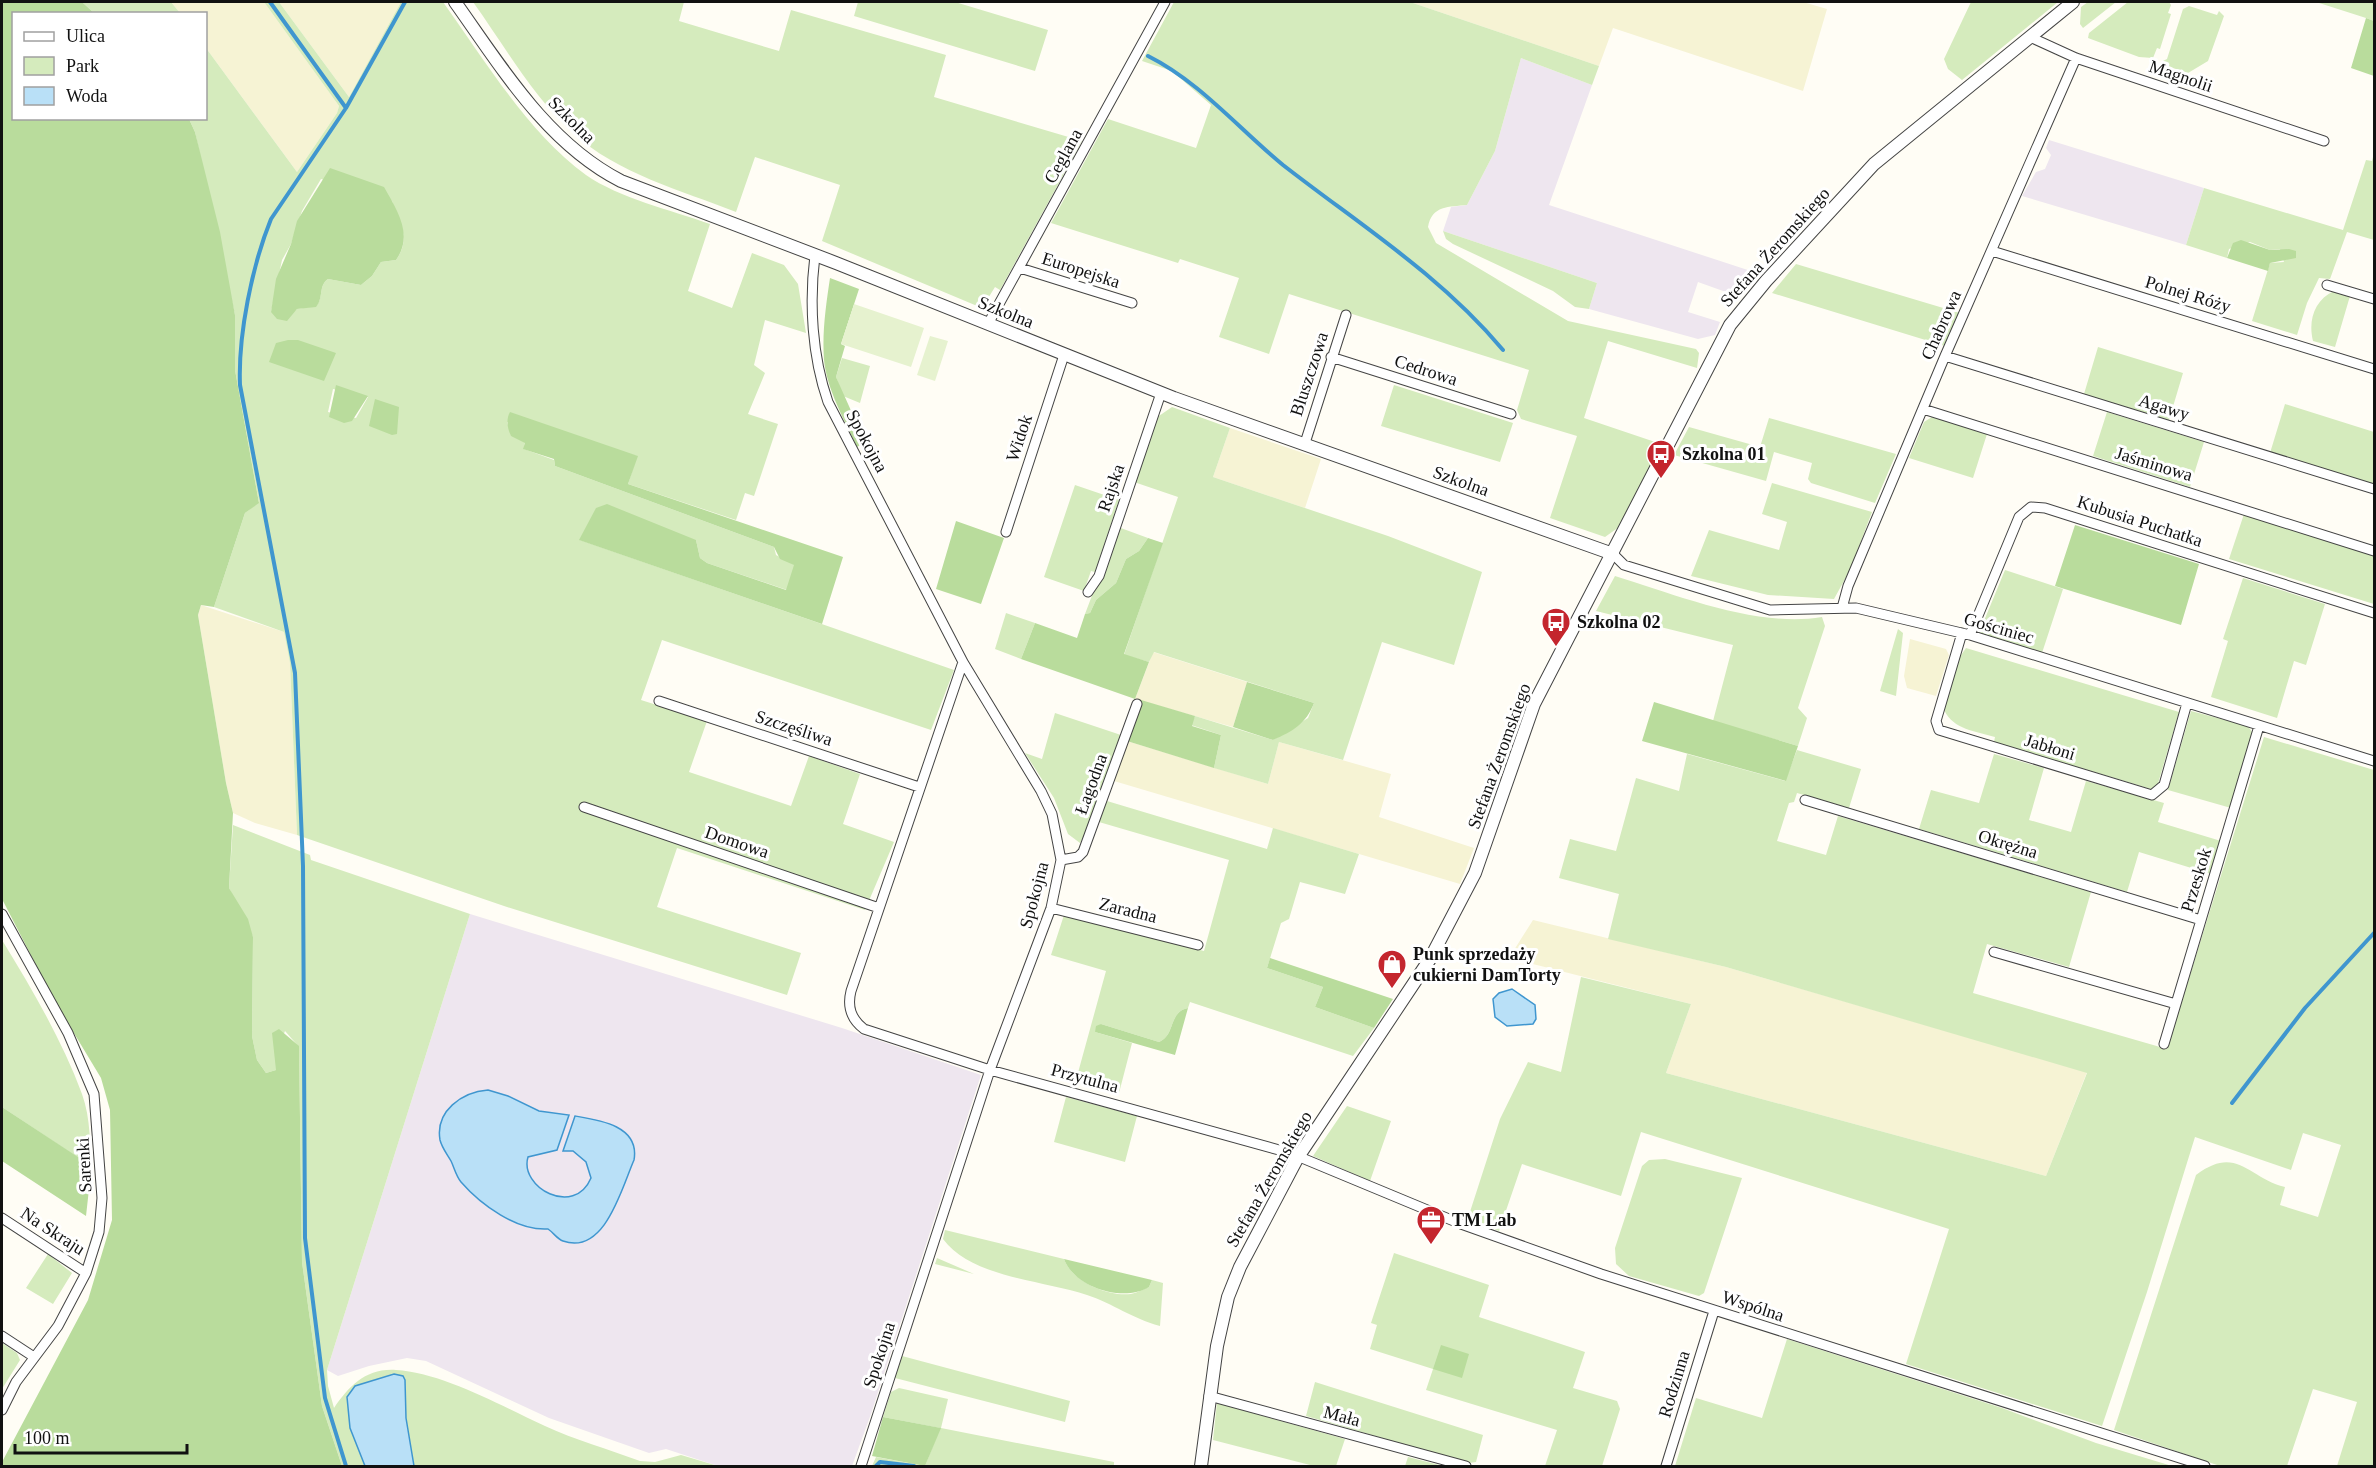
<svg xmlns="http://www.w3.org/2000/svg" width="2376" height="1468" viewBox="0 0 2376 1468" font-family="Georgia,serif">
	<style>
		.industrial { fill: #eee6ef }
		.farmland { fill: #f6f3d4 }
		.green { fill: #d5ebbd; fill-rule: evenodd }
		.forest { fill: #b9dc9c }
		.pitch { fill: #e6f2cf }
		.water { fill: #b9e0f7; stroke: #3f96cf; stroke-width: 1.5 }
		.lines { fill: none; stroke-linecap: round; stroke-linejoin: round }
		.stream { stroke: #3f96cf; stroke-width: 4 }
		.minor-casing { stroke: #444; stroke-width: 11 }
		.tertiary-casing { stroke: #444; stroke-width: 14 }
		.minor { stroke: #fff; stroke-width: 9 }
		.tertiary { stroke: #fff; stroke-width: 12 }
		.labels { text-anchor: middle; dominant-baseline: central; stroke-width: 6; stroke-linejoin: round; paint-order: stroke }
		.street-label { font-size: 18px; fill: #111; stroke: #fff }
		.poi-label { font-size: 18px; font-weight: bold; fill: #111; stroke: #fff; text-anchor: start }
	</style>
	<rect width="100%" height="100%" fill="#fffdf5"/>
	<!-- industrial -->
	<path class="industrial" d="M1521,58L1592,85L1549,205L1760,274L1753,285L1744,286L1737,296L1698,282L1688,312L1720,322L1715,335L1698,339L1589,309L1597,283L1443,231L1451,207L1467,205L1495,151Z
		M2049,140L2204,188L2186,245L2022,196L2036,172L2045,169L2051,155L2046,148Z
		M470,914L842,1028L981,1075L871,1414L852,1466H718L666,1449L649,1453L549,1418L426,1361L407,1358L369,1366L338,1376L327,1370Z"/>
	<!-- farmland -->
	<path class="farmland" d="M171,2H264L339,106L337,113L297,172L206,48V14L180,13Z
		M279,2H401L349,97Z
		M1410,2H1803L1827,9L1803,91L1613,28L1599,66Z
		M1230,428L1321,459L1305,508L1213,477Z
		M201,605L284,632L290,663L297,835L255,823L233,813L226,783L198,615Z
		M1910,639L1946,649L1949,655L1936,696L1907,688L1904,676Z
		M1153,652L1247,682L1233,727L1135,699Z
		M1127,741L1268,784L1279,742L1391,774L1379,817L1474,848L1460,884L1114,781Z
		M1533,920L1726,967L2087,1072L2046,1176L1666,1073L1691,1004L1509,958Z"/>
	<!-- green -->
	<path class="green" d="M82,2H171L180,13H94Z
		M264,2H279L349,97L401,2H443C484,59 528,133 586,175C619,198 671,210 710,224L688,291L732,308L752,253L784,265L798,284L806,333L765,320L754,365L765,373L748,414L778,424L754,496L745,493L736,520L628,484L637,456L507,422L511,435L525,442L524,449L554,460L555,466L774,547L776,555L795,565L787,590L707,563L700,558L696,540H580L954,670L931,730L662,640L641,700L707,721L689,772L791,806L809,756L860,774L843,824L894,842L865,910L677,848L657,907L801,953L787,995L504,906L297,835L290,663L284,632L214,607L245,513L259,502L235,370V315L195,132L189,119L206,118V48L297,172L337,113L339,106ZM321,179L392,201C399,224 412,237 396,260L381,262L372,276L361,285L328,279C318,286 324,298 316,306L297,309L292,313L271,312L282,260L291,244L302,211ZM333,389L368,397L356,418L328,412Z
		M473,2H684L679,21L779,51L791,10L946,55L934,97L1082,141L1000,290L995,287L982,308L822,241L840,185L755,157L736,212C681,190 618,174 573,133C533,97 504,45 473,2Z
		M858,2H955L1048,30L1035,71L854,16Z
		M1174,2H1410L1599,66L1592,85L1521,58L1495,151L1467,205C1449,207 1432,205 1428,227L1436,243L1568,321L1696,349L1699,353L1697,368L1608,341L1584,418L1661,444L1619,527L1605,537L1550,518L1577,436L1521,419L1517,410L1529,370L1289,294L1269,354L1219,337L1239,278L1180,259L1178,263L1051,223L1108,119L1196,148L1211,105L1172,71L1142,61Z
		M1971,2H2058L1962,80L1948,69L1944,59Z
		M2088,2H2116L2083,28L2080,24L2081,7Z
		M2128,2H2169L2171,5L2168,13L2171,14L2160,49L2157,48L2153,58L2139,57L2088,38L2089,33Z
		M2316,2H2374V21L2366,18Z
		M2189,6L2217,15L2219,11L2224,16L2208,61L2188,73L2164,65L2163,61L2167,59L2183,9Z
		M2374,153V240L2347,232L2330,279L2319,278L2307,303L2297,335L2252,321L2270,263L2284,262L2280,249L2270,250L2250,242L2229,249L2227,258L2186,245L2204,188L2343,230L2366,160L2372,161Z
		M1443,231L1597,283L1589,309L1575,307L1553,291L1453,244L1446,239Z
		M1796,264L1960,313L1945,346L1772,293Z
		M2334,291L2350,296L2335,347L2313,341C2308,321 2314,300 2334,291Z
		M2098,347L2183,373L2169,420L2084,394Z
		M842,358L870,366L860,403L843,396L836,377Z
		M1394,385L1513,423L1500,462L1381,426Z
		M2285,404L2374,432V485L2270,453Z
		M1172,407L1230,428L1213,477L1388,536L1482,572L1454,665L1382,642L1343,760L1279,742L1268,784L1214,768L1221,735L1191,725L1195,716L1273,740L1308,718L1314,703L1154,652L1149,662L1124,655L1178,497L1134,482L1156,418Z
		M2107,412L2204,442L2190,487L2093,456Z
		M1932,417L1987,434L1973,478L1909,458L1924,422Z
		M1769,418L1896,454L1875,503L1811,483L1808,479L1812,463L1774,452L1766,481L1674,455L1689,427L1760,447Z
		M1772,483L1872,512L1850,570L1834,599L1768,595L1691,576L1709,530L1779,550L1787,522L1762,514Z
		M1075,485L1119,500L1095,572L1091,571L1084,591L1044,577Z
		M2244,514L2374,555V604L2229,559Z
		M1118,527L1148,538L1139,551L1126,559L1116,583L1096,600L1090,613L1085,614Z
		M2005,570L2063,589L2042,653L1979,633Z
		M1615,576C1677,595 1757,628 1822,617L1825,626L1798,708L1807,718L1798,746L1713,721L1733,645L1596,611Z
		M2243,578L2325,604L2306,665L2294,661L2277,718L2211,697L2228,641L2223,639Z
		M1006,613L1035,623L1021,659L995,649Z
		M1898,629L1903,633L1896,696L1880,691Z
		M1966,648L2179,712L2157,787L2151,789L1994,742L1995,737C1975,731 1954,730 1944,710L1959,658Z
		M2191,711L2248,726L2252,732L2231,808L2168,790Z
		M1055,713L1124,736L1092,821L1080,843L1068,834L1054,798L1025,753L1042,759Z
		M2264,737L2374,770V1466H2337L2357,1402L2313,1389L2287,1466H2220L2114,1430L2196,1175C2237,1144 2248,1178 2285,1187L2280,1205L2318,1217L2341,1145L2303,1133L2291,1170L2195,1137L2147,1292L2102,1426L1906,1364L1949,1229L1641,1132L1621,1196L1522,1164L1499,1231L1468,1218L1500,1119L1528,1062L1561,1072L1581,977L1691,1004L1666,1073L2046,1176L2087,1073L1726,967L1608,939L1619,894L1559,878L1570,839L1616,851L1636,778L1679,791L1687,754L1785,781L1797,750L1861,769L1849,808L1797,793L1794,802L1789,803L1777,841L1826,855L1838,816L2091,892L2069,967L1987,944L1973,993L2167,1049Z
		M1994,754L2044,768L2029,820L2071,832L2086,781L2164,803L2158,822L2221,841L2211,874L2139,852L2127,892L1919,829L1931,790L1979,803Z
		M1107,801L1267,849L1273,828L1359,854L1345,894L1300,882L1289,919L1281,923L1267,968L1323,987L1315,1007L1374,1028L1353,1056L1190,1002L1188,1008C1168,1012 1176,1035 1159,1042L1101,1024L1095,1032L1132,1043L1119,1093L1076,1080L1106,971L1051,955L1064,915L1204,951L1229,860L1099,822Z
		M233,825L310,855L311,860L470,914L327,1370L328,1386L334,1408C349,1386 366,1368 396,1370C441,1372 504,1407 545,1426C575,1440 608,1449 640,1461L655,1462L681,1455L718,1466H414L406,1418V1388L394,1374L355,1386L347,1397L350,1427L365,1466H342L322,1406L302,1262L299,1047L285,1031L276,1054V1070L266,1073L257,1060L252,1036L253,937L229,888Z
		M2,940C32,989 62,1040 82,1094C91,1119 90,1146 91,1171L83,1161L2,1107Z
		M1066,1097L1137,1116L1125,1162L1054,1142Z
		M1347,1106L1391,1121L1370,1181L1313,1156Z
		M1665,1159L1742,1178L1704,1293L1699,1296L1629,1276L1616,1264L1615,1248L1642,1166L1649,1160Z
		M945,1230L1064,1259C1072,1281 1107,1297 1131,1294C1137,1293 1143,1289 1149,1287L1152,1280L1163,1283L1160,1326C1131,1318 1114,1304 1087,1295C1043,1280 972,1278 943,1239Z
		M1394,1253L1489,1285L1479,1317L1585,1352L1573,1388L1617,1401L1620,1409L1602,1466H1545L1557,1430L1426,1390L1433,1369L1370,1349L1377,1325L1371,1323Z
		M48,1254L72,1273L53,1304L26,1288Z
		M937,1258L974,1274L935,1264Z
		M1787,1339L2002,1408L2096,1443L2172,1466H1675L1696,1398L1762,1418Z
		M2,1343L17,1353L20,1360L2,1389Z
		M902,1356L1070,1401L1065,1422L895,1378Z
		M1315,1382L1483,1435L1476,1462L1469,1463L1306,1416Z
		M899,1388L948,1399L941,1428L1114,1462V1466H872L876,1457L925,1466L940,1428L883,1417L891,1392Z
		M1217,1403L1345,1439L1336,1466H1314L1213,1440Z
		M1408,1457L1443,1466H1405Z"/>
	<!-- forest -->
	<path class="forest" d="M2,2H82L94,13L14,14V118L189,119L195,132L220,232L235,315V370L259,503L245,513L214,607L201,605L198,615L226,783L233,813L229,888L248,919L253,937L252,1036L257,1060L266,1073L276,1070L272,1033L279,1029L299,1046L302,1262L322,1406L342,1466H2V1462L88,1300L112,1220L110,1110L101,1078L54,1000L2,899Z
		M2366,18L2374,21V76L2351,68Z
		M330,168L384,187C397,210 414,235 396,260L381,262L372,276L361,285L328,279C318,286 324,298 316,307L297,309L287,321L277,319L271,312L276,279L291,244L297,221Z
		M2241,240L2270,250L2289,249L2296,251V258L2270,263L2268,271L2227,258L2233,243Z
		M830,278L859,289L841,344L845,346L836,377L865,442L857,447C845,421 827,390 824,360C822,332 826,305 830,278Z
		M288,340H298L336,353L324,381L269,362L276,343Z
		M336,385L368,396L352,421L344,423L329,417Z
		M375,399L399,407L397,434L392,435L369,426Z
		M510,412L638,456L628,484L843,557L822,624L579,540L596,508L607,504L696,540L700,558L707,563L786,590L794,565L780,559L774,547L555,466L554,459L523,449L525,443L511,436C507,428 506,419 510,412Z
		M956,521L1004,538L981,604L936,589Z
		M2075,525L2199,564L2181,625L2055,586Z
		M1148,538L1163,543L1124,654L1149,662L1135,699L1021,659L1035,623L1077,638L1085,614L1090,613L1096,600L1116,583L1126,559L1139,551Z
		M1247,682L1314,703C1306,724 1293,731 1273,740L1233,727Z
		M1141,700L1195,716L1192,726L1221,735L1214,768L1127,741Z
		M1654,702L1798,746L1786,781L1642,741Z
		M1270,958L1393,999L1374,1028L1315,1007L1323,987L1267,968Z
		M1188,1008L1175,1055L1095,1032L1096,1026L1101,1024L1159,1042C1176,1035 1168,1012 1188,1008Z
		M2,1107L84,1161L91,1171L86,1216L2,1161Z
		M1064,1259L1152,1280L1149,1287C1123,1303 1074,1287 1064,1259Z
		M1441,1345L1469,1354L1462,1378L1433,1369Z
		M883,1417L941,1428L925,1466L872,1456Z"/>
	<!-- pitch -->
	<path class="pitch" d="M854,304L924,328L911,367L841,344Z
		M930,336L948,341L935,381L917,375Z"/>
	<!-- water -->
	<path class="water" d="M1512,989L1535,1005L1536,1019L1533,1024L1507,1026L1495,1017L1493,999L1499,993Z
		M488,1090L508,1096L539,1111L569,1115L557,1150L528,1157C519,1187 574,1218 591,1178L586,1162L573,1151H563L575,1116C600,1120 640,1126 634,1160C622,1187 605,1256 563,1241C557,1239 554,1233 548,1229C517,1231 481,1205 461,1182C456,1176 454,1167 451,1161C447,1154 442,1148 440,1140C435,1111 462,1092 488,1090Z
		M394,1374L403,1376L405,1380L406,1418L414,1466H365L350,1428L347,1397L355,1386Z"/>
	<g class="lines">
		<!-- stream -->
		<path class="stream" d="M270,2L346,108
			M1148,56C1200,82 1239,129 1283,165C1360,225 1439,274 1503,350
			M2232,1103L2305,1008L2374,933
			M346,1466L325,1398L305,1238L303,866L295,673L240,385C238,335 252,266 271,219L346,108L405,2
			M876,1466L880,1462L914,1466"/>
		<!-- minor casing -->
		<g class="minor-casing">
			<path id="minor" d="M2030,37L2076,58L2324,141
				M1992,251L2374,369
				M815,255C809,303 812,356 828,402L963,662L1041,791L1052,814L1061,860L1051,908L990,1070L861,1466
				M1020,268L1132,303
				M2327,285L2374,299
				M988,324L1165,2
				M1945,356L2374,489
				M1331,357L1511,414
				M1923,409L2374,551
				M1305,443L1346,315
				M1006,532L1064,355
				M1613,554L1624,565L1770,610L1856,608L1970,635L2374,761
				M1088,592L1099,576L1161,393
				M1842,608L1848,586L1945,356L2076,58
				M1962,633L1936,721L1939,730L2152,795L2164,785L2187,703
				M1970,635L2019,517L2031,507L2045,508L2374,613
				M963,662L851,991C847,1007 851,1019 864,1029L990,1070L1290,1153L1461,1224L1601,1274L2205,1466
				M659,701L919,787
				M1805,800L2201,920
				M584,807L879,908
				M1061,860L1078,857L1083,852L1137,704
				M1051,908L1198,945
				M2,914L68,1033L94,1094L102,1198L99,1232L86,1273L58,1326L16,1382L2,1410
				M1994,952L2176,1004
				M2164,1044L2259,726
				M2,1218L86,1273
				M2,1336L34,1357
				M1209,1396L1466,1466
				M1666,1466L1714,1311"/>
		</g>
		<!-- tertiary casing -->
		<g class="tertiary-casing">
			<path id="tertiary" d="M455,2C502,68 547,143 621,181L836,263L1174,398L1613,554
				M1201,1466L1217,1346L1228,1297L1240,1267L1298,1157L1430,959L1475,873L1534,704L1730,325L1766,281L1874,164L2073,2"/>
		</g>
		<!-- minor -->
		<use href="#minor" class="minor"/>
		<!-- tertiary -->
		<use href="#tertiary" class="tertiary"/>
	</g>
	<!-- icons -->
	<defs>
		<g id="bus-pin" transform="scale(1.5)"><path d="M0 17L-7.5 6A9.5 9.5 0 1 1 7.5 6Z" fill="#c4262e" stroke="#fff"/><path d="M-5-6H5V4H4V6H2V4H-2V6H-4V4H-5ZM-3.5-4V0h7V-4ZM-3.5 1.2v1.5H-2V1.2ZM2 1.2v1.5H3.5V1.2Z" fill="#fff"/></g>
		<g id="shop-pin" transform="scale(1.5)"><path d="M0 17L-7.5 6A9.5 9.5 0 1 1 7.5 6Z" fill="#c4262e" stroke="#fff"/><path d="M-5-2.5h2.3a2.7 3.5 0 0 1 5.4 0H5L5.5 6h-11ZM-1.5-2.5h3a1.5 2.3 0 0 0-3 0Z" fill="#fff"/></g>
		<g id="office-pin" transform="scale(1.5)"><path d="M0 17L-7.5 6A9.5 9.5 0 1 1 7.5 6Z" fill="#c4262e" stroke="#fff"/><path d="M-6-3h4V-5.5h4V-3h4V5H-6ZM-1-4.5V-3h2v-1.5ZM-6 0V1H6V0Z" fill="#fff"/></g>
	</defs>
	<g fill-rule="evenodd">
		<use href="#bus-pin" x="1661" y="454"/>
		<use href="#bus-pin" x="1556" y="622"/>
		<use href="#shop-pin" x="1392" y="964"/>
		<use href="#office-pin" x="1431" y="1220"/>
	</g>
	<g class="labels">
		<!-- street labels -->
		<g class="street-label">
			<text transform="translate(2181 76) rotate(19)">Magnolii</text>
			<text transform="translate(572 120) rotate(45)">Szkolna</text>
			<text transform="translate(1063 156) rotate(-61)">Ceglana</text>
			<text transform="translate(1775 247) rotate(-48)">Stefana Żeromskiego</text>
			<text transform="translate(1081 270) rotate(18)">Europejska</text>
			<text transform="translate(2188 294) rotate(17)">Polnej Róży</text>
			<text transform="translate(1006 312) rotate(22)">Szkolna</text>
			<text transform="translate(1941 325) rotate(-66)">Chabrowa</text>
			<text transform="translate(1426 370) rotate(18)">Cedrowa</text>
			<text transform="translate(1309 374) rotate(-72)">Bluszczowa</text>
			<text transform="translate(2164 407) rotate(17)">Agawy</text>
			<text transform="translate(1019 438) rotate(-72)">Widok</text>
			<text transform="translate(867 441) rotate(62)">Spokojna</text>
			<text transform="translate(2154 464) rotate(17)">Jaśminowa</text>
			<text transform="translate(1461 481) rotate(20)">Szkolna</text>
			<text transform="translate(1111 488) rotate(-71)">Rajska</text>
			<text transform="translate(2140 521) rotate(18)">Kubusia Puchatka</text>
			<text transform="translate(1999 628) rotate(16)">Gościniec</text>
			<text transform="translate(794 728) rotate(18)">Szczęśliwa</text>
			<text transform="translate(2050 747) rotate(17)">Jabłoni</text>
			<text transform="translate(1499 756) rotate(-70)">Stefana Żeromskiego</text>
			<text transform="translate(1091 784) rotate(-70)">Łagodna</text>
			<text transform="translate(737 842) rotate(19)">Domowa</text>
			<text transform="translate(2008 844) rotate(17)">Okrężna</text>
			<text transform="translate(2196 880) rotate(-73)">Przeskok</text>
			<text transform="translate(1034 895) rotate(-75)">Spokojna</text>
			<text transform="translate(1128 910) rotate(14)">Zaradna</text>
			<text transform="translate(1085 1078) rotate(15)">Przytulna</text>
			<text transform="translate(84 1165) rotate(-93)">Sarenki</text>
			<text transform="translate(1269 1179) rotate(-60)">Stefana Żeromskiego</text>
			<text transform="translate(53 1231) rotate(33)">Na Skraju</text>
			<text transform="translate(1753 1306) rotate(18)">Wspólna</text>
			<text transform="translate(879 1355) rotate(-72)">Spokojna</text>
			<text transform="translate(1674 1384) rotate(-73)">Rodzinna</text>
			<text transform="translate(1342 1416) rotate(15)">Mała</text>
		</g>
		<!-- poi labels -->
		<g class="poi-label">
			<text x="1682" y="454">Szkolna 01</text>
			<text x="1577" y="622">Szkolna 02</text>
			<text x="1413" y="954">Punk sprzedaży<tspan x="1413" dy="21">cukierni DamTorty</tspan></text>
			<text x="1452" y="1220">TM Lab</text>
		</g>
	</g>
	<!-- border -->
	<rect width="2376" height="1468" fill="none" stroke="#111111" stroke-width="6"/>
	<!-- legend -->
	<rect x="12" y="12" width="195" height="108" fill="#ffffff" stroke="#a0a0a0" stroke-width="1.5"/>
	<rect x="24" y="32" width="30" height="9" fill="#ffffff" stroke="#a0a0a0" stroke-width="1.5"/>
	<text x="66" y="42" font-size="18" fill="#111111">Ulica</text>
	<rect x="24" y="57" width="30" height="18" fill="#d5ebbd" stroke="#a0a0a0" stroke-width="1.5"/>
	<text x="66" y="72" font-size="18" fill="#111111">Park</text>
	<rect x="24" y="87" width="30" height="18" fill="#b9e0f7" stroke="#a0a0a0" stroke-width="1.5"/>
	<text x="66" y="102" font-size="18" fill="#111111">Woda</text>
	<!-- scale -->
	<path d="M15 1444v9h172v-9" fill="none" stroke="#111111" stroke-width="3"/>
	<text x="24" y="1444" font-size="18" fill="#111111" stroke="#ffffff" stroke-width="4.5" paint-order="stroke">100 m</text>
</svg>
